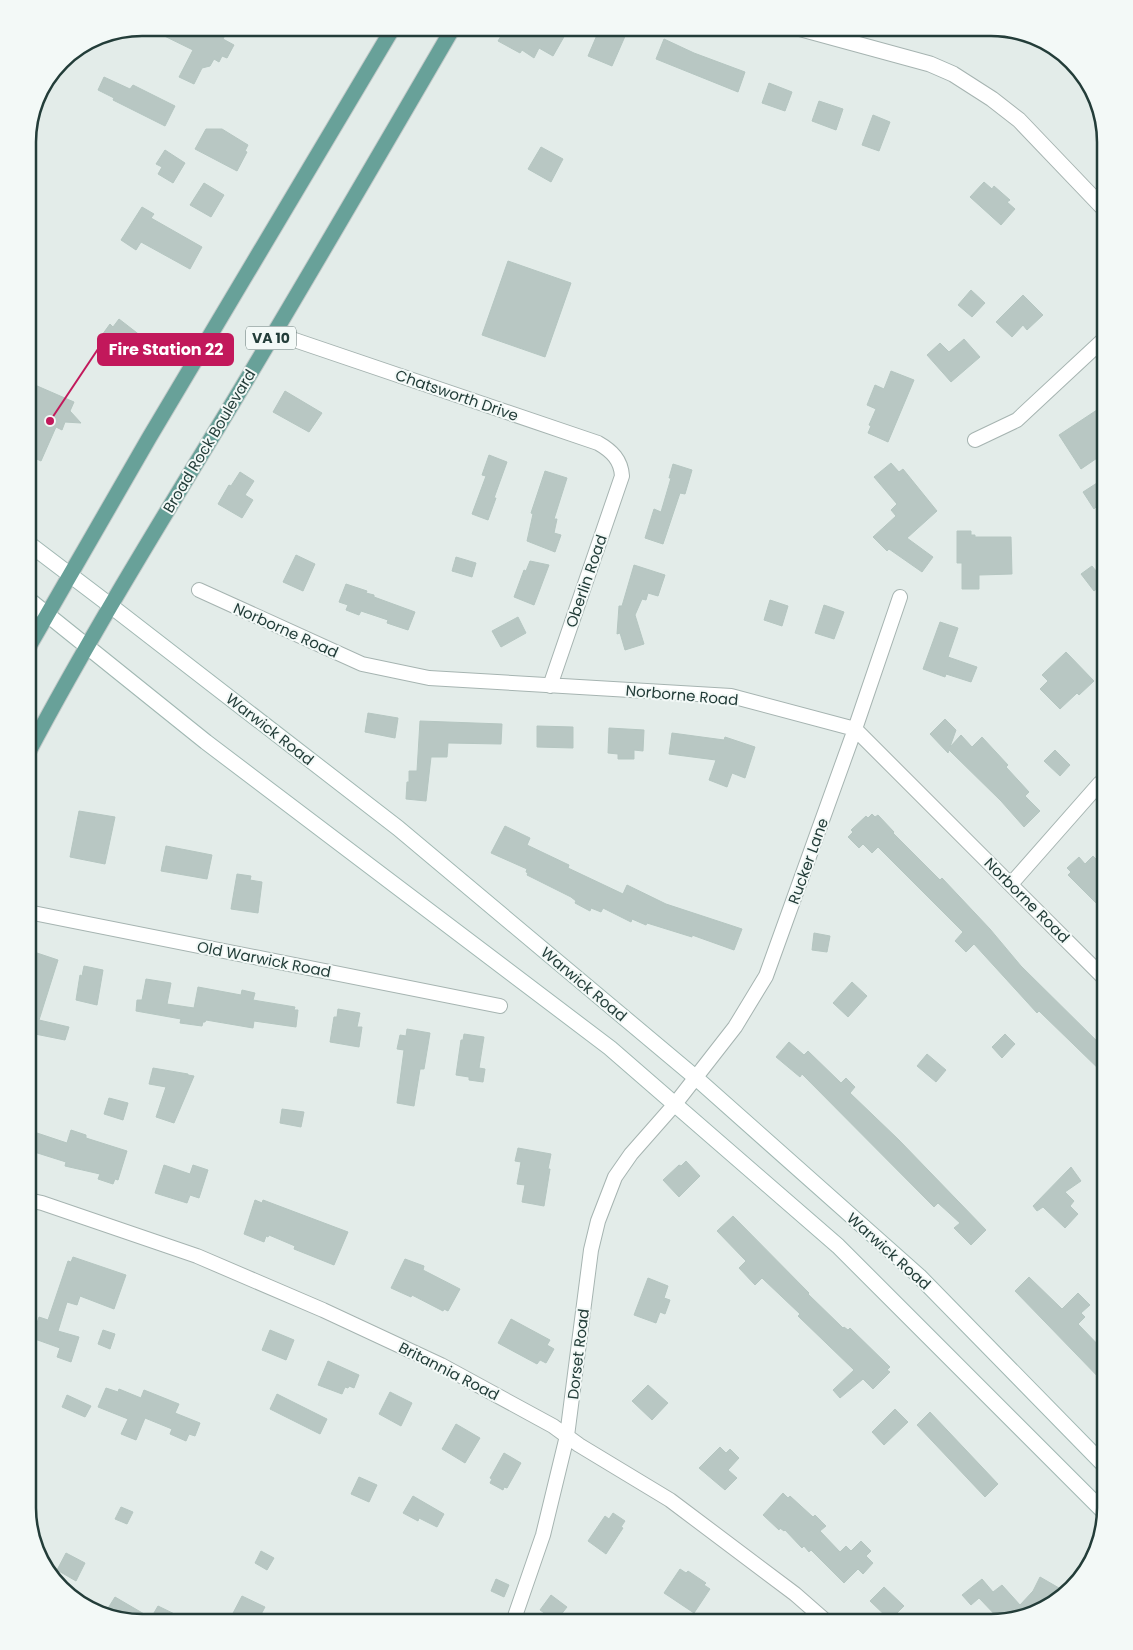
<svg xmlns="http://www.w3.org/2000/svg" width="1133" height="1650" viewBox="0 0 1133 1650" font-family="Poppins,sans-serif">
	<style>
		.building { fill: #b8c7c3; stroke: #b5c6c1 }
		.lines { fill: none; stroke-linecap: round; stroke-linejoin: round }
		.minor-casing { stroke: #a6b4b1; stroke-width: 16 }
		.tertiary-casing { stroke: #a6b4b1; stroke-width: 17 }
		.secondary-casing { stroke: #a1b8b3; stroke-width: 17 }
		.primary-casing { stroke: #c1c9c8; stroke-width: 17 }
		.minor { stroke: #fff; stroke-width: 14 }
		.tertiary { stroke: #fff; stroke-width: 15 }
		.secondary { stroke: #fff; stroke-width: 15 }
		.primary { stroke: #68a199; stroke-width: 15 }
		.labels { text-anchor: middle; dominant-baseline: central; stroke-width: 4; stroke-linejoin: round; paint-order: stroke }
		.shield { fill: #f3f9f7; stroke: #617572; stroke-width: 1 }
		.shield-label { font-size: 14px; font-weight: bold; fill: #233d39 }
		.street-label { font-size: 15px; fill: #233d39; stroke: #f3f9f7 }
		.rim { fill: none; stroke: #233d39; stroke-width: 2.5 }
		.leader { fill: none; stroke: #c2185b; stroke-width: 2 }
		.callout-dot { fill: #c2185b; stroke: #f3f9f7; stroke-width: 2 }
		.callout { fill: #c2185b; stroke: #c2185b; stroke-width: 2 }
		.callout-label { font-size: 16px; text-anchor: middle; font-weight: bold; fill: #fff }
	</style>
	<rect width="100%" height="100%" fill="#e3ece9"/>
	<!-- building -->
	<path class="building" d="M148,28H229L223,39L234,45L227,58L222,56L219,62L214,59L210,66L202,68L194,84L179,77L193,50Z
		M506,28H569L553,56L539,48L534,58L522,50L520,53L498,41Z
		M600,28H612L626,34L612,66L588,56Z
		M664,39L694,53L745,72L738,92L656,59Z
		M104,77L130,89L133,85L175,106L165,126L113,100L114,98L98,90Z
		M769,83L792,92L785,111L762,103Z
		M819,101L843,109L836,130L812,121Z
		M873,115L890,122L879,151L862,145Z
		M206,129H222L248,145L245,151L247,152L237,171L195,149Z
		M541,147L563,159L551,182L528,169Z
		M165,150L185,163L173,183L158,174L162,167L156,164Z
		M984,182L992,189L994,186L1010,200L1007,202L1015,209L1001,225L970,197Z
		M204,183L224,195L211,217L190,205Z
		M142,207L154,214L151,218L202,247L190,269L141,242L136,250L121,240Z
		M508,261L571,283L545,357L482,335Z
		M971,290L985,303L972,317L958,305Z
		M1023,295L1043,315L1027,330L1023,325L1012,337L996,322Z
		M119,319L141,336L126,355L102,335L110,324L113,327Z
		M964,339L980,357L951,382L927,355L940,343L949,352Z
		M891,371L914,380L888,442L868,433L871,426L869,425L876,409L867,405L875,385L884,389Z
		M28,382L74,402L70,411L81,423L65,422L62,430L56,427L41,461L28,455Z
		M285,391L322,413L309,432L273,412Z
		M1106,404V452L1081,469L1059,435Z
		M489,455L507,462L494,498H496L488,520L472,514L486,476L482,475Z
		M891,463L899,472L903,469L937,511L907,538L933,557L922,572L889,549L887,551L873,537L896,516L891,510L897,504L874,477Z
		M673,464L692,470L685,494L680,493L663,544L645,538L654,509L661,512L671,478H669Z
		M545,471L567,478L554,519H557L554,533L561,535L555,552L527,541L533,514L531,513Z
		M240,472L254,481L245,495L253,500L242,518L218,504L229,485L231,486Z
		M1097,483L1106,495V517L1097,506L1094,509L1083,492Z
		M957,531H971V535H975V537H1011L1012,574L979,575V589H962V563H957Z
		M296,555L315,564L303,591L283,582Z
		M456,557L476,563L472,577L452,571Z
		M530,561L549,565L534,605L514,597L524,570L526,571Z
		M634,565L665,575L658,596L648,593L646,600L642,599L635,615L644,644L625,650L620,633L617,634L619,606H622Z
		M1092,566L1105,582L1094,591L1081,574Z
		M346,584L367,591L366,593L374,595V597L415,612L408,630L387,623L388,620L361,611L359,615L346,610L348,605L339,602Z
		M770,600L788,606L782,626L764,620Z
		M824,605L844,612L834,639L815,633Z
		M518,617L526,633L501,647L492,631Z
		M940,622L958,628L948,657L977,667L971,682L946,674L945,677L923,669Z
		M1066,652L1094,681L1079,695L1077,693L1060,709L1040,689L1048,681L1042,675Z
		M368,713L398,718L395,738L365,732Z
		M945,719L956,730L950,747L961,735L972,747L982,737L1008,765L1006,767L1029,792L1025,796L1040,811L1024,827L1001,801L949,750L948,753L930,734Z
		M420,721L502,724L501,744L448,743L447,757H431L426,801L406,799L407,782H409V771H417Z
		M537,726L573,727V748L537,747Z
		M609,728L644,730L643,751L634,750V759H618V754L608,753Z
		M672,733L724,740L725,737L755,747L745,778L732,773L727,787L709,780L716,760L669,754Z
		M1055,750L1070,765L1060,776L1044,761Z
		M79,811L115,817L105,864L70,857Z
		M872,814L875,817L878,815L894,832L893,833L940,880L942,878L990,929L1021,966L1106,1050V1076L1039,1011L1037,1013L974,944L966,952L955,941L963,932L878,847L872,853L863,844L859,848L848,837L853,832L851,830L866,816L868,818Z
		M505,826L530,838L527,845L569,865L568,868L623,894L627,885L666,904L742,929L734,950L692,935V937L647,923L646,925L632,919L631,922L603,908L601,912L591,908L590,911L575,903L576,901L571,897L527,875L528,873L526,872L527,869L491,853Z
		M166,846L212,855L207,879L161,871Z
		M1093,856L1106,869V913L1068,875L1071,872L1067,868L1079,857L1085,864Z
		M237,874L251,876L250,880L262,882L258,913L231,909Z
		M814,933L830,936L827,952L812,950Z
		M28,950L58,960L39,1020L69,1027L65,1040L35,1034L31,1048L28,1047V1014L33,997L28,995Z
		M84,966L103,970L97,1005L76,1000L80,975L82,976Z
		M146,979L171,983L167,1004L194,1008L198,987L241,995L242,990L255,993L253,1000L295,1007L294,1010H298L296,1027L254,1021L253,1028L206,1020L205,1022H203L202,1026L180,1023L181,1019L136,1011L137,1000H142Z
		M852,982L867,996L848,1017L833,1003Z
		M338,1009L360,1013L357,1027H362L359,1047L330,1042L334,1017H337Z
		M407,1029L430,1033L424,1069H420L414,1106L397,1103L404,1050L397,1049L400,1035L406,1036Z
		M464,1034L484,1037L479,1068L485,1069L483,1082L469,1080V1077L456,1075L461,1040H463Z
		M1005,1034L1015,1044L1002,1058L992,1047Z
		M789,1042L804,1055L808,1051L841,1083L846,1078L855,1087L850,1093L899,1140L986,1230L971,1245L954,1228L960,1223L938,1203L934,1207L802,1074L800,1077L776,1057Z
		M927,1054L946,1070L936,1082L917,1066Z
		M153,1068L188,1074V1075L194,1076L174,1123L156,1117L166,1087L149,1084Z
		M109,1098L128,1103L123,1120L104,1114Z
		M282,1109L304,1112L301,1127L280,1123Z
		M28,1130L67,1143L71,1130L86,1135V1138L127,1151L118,1180L115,1179L113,1184L98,1179L100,1174L65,1166L66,1162L28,1150Z
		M518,1148L551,1154L548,1169H550L544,1206L522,1202L525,1185L517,1184L521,1162L515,1161Z
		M686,1161L700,1176L679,1197L663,1180L679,1165L681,1166Z
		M164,1165L190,1174L193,1165L208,1170L199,1198L190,1195L187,1203L155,1193Z
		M1071,1167L1081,1181L1065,1192L1074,1201L1070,1206L1078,1214L1065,1228L1043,1207L1037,1211L1033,1206Z
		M255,1200L262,1203L263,1200L348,1232L334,1265L294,1249L295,1246L269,1235L268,1237L266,1236L264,1242L244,1234Z
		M733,1216L809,1293L808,1294L843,1328L844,1327L848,1330L850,1328L890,1367L887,1370L890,1372L873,1389L863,1379L840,1398L833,1390L854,1370L798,1316L800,1314L762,1278L755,1285L739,1268L746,1261L717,1231Z
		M73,1257L126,1275L114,1309L80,1296L77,1305L67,1302L58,1331L79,1337L71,1362L57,1357L60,1348L32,1338L39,1317L48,1320L68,1261L71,1262Z
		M405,1259L424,1266L423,1270L460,1289L448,1311L444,1309L443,1311L412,1295L411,1297L391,1288Z
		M1029,1277L1062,1309L1078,1293L1090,1305L1081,1313L1085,1317L1078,1324L1106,1353V1385L1015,1291Z
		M648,1278L668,1286L664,1298L670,1300L665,1314L660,1312L656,1323L634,1315Z
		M511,1319L550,1340L547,1345L554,1349L546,1363L540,1360L537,1364L498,1343Z
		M103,1330L115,1334L110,1349L98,1344Z
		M270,1330L294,1340L286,1360L262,1350Z
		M328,1361L359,1375L354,1388L349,1386L348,1388L345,1387L342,1394L318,1385Z
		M648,1385L668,1403L652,1420L632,1401Z
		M106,1388L118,1392L119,1389L141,1398L144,1390L179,1404L175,1413L200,1423L195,1436L189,1434L186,1441L170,1434L172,1429L145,1418L136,1440L121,1434L128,1419L98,1407Z
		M390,1392L412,1403L401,1426L379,1414Z
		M277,1394L327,1419L320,1434L270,1409Z
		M67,1395L91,1406L85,1417L62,1407Z
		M895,1409L908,1422L884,1445L872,1432Z
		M930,1412L998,1484L985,1497L917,1425Z
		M456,1424L480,1438L465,1463L442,1449Z
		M720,1447L726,1453L730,1449L739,1458L728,1470L737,1478L725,1490L699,1468Z
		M504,1453L521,1463L507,1488L504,1487L503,1490L490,1483L492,1479L490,1478Z
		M359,1477L377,1485L369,1502L351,1494Z
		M783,1493L788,1498L790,1496L813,1517L815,1515L826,1526L820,1531L840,1552L846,1546L851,1551L861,1541L871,1551L866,1556L873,1563L863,1574L858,1569L844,1583L811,1550L809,1552L804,1546L802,1548L785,1530L784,1531L780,1528L779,1530L763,1515Z
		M413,1496L444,1514L437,1527L419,1518L418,1521L403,1513Z
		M121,1507L133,1512L127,1524L115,1519Z
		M613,1513L625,1521L621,1527L623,1528L606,1554L588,1541L605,1516L609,1519Z
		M261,1551L274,1558L267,1570L255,1563Z
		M66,1553L85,1563L76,1581L57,1570Z
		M680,1569L686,1573L688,1571L706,1583L704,1585L710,1589L694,1613L664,1593Z
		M1040,1577L1059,1588L1050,1605L1047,1604L1043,1609L1000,1620L979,1598L971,1605L962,1595L982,1579L993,1592L1002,1585L1020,1605L1033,1591Z
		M496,1579L509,1585L504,1597L491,1591Z
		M884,1587L904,1606L890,1620L870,1601Z
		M551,1595L567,1607L556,1621L540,1610Z
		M242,1596L265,1607L257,1622H241L231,1617Z
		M115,1597L151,1618L158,1606L191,1622H135L105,1613Z"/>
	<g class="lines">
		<!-- minor casing -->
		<g class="minor-casing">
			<path id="minor" d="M274,333L598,443C612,451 621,460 622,476L550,686
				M975,440L1017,420L1105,338
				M199,590L362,664L429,678L731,696L855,729L1105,979
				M1011,884L1100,783
				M28,912L500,1006
				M28,1200L42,1203L197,1256L323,1310L441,1365L553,1426L579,1445L670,1500L795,1594L827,1622
				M513,1622L543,1535L567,1436L591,1250L598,1221L615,1177L631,1154L675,1104L735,1027L766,976L855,729L900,597"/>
		</g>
		<!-- tertiary casing -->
		<g class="tertiary-casing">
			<path id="tertiary" d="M798,28L930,64L953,74L992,99L1019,120L1105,210"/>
		</g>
		<!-- secondary casing -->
		<g class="secondary-casing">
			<path id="secondary" d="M28,543L111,606L398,828L695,1077L919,1276L1105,1466
				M28,599L206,742L610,1048L838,1246L1104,1512"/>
		</g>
		<!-- primary casing -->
		<g class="primary-casing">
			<path id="primary" d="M28,648L149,438L393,28
				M28,753C89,638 158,526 226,414C303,286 378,157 453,28"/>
		</g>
		<!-- minor -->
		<use href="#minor" class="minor"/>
		<!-- tertiary -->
		<use href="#tertiary" class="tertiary"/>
		<!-- secondary -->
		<use href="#secondary" class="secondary"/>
		<!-- primary -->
		<use href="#primary" class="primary"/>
	</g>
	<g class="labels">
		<!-- shield labels -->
		<rect class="shield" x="246" y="326.5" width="50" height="23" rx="4"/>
		<g class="shield-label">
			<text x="271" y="338">VA 10</text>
		</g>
		<!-- street labels -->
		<g class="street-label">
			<text transform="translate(457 395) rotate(19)">Chatsworth Drive</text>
			<text transform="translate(209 441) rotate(-59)">Broad Rock Boulevard</text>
			<text transform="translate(586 581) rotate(-71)">Oberlin Road</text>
			<text transform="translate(286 630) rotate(24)">Norborne Road</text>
			<text transform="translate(682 695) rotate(5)">Norborne Road</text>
			<text transform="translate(270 729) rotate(38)">Warwick Road</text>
			<text transform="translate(808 861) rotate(-70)">Rucker Lane</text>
			<text transform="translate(1027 900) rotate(45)">Norborne Road</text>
			<text transform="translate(264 959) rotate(11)">Old Warwick Road</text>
			<text transform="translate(584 984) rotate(40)">Warwick Road</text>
			<text transform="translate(889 1251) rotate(42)">Warwick Road</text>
			<text transform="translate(578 1354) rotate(-83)">Dorset Road</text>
			<text transform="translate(449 1371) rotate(27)">Britannia Road</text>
		</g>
	</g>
	<!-- crop -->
	<path d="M0 0H1133V1650H0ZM142 36H991A106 106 0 0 1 1097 142V1508A106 106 0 0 1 991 1614H142A106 106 0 0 1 36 1508V142A106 106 0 0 1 142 36Z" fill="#f3f9f7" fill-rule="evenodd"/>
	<path class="rim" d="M142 36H991A106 106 0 0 1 1097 142V1508A106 106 0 0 1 991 1614H142A106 106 0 0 1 36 1508V142A106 106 0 0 1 142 36Z"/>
	<!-- callouts -->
	<path class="leader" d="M50 421L98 349"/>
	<circle class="callout-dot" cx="50" cy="421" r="5"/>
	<rect class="callout" x="98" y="334" width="135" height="31" rx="5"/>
	<g class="callout-label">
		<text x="166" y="355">Fire Station 22</text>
	</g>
</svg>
